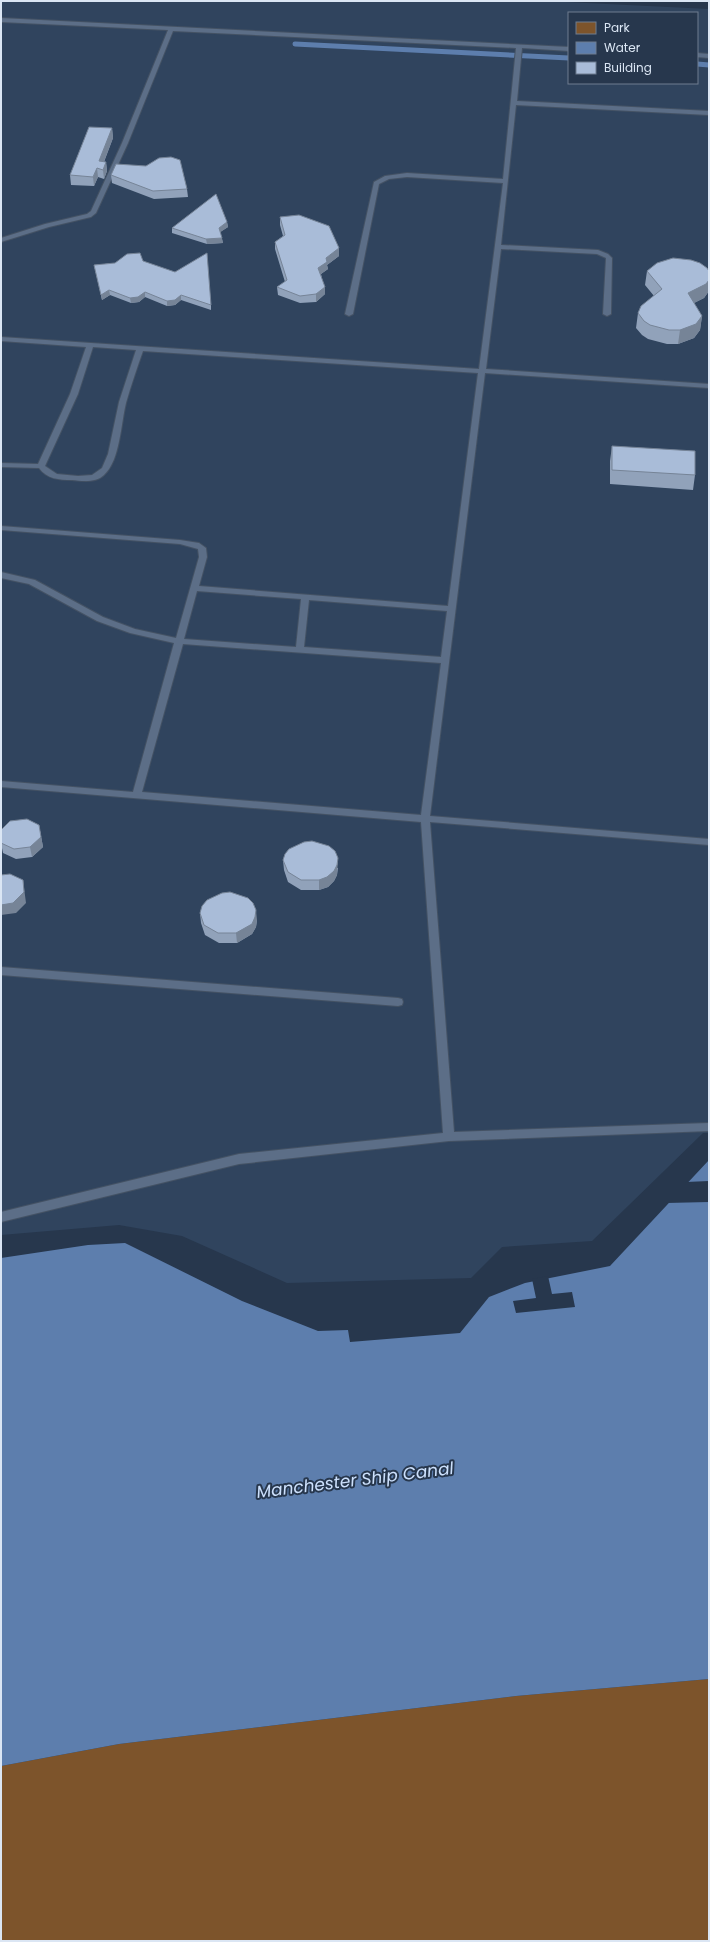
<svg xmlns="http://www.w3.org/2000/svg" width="710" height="1942" viewBox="0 0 710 1942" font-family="Poppins,sans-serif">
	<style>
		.built { fill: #30445e; fill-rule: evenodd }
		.green { fill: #7d542b }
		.water { fill: #5d7ead }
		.pier { fill: #27374d }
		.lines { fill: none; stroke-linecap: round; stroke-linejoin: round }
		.stream { stroke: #5d7ead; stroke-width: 5 }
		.lane-casing { stroke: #445264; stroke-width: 2 }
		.lane { fill: #5c6e87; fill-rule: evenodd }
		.wall { fill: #91a2ba }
		.shaded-wall { fill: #768497 }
		.building { fill: #a9bcd8; stroke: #768497 }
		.labels { text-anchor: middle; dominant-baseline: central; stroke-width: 4; stroke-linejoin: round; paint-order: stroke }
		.near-water-label { font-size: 17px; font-style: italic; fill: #cde1fd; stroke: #27374d }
	</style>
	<rect width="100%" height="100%" fill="#27374d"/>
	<!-- built -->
	<path class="built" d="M1,1H546L709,9V1133H703L592,1241L502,1247L471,1278L287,1283L182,1236L119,1225L1,1235ZM569,13H697V83H569Z"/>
	<!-- green -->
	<path class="green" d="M709,1679V1941H1V1766L119,1744L516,1696Z"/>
	<!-- water -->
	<path class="water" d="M709,1160V1679L516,1696L119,1744L1,1766V1258L88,1245L125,1243L242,1301L318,1331L348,1330L350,1342L460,1333L489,1297L525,1283L610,1266Z"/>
	<!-- pier -->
	<path class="pier" d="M709,1181V1202L666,1203L686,1182Z
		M548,1276L552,1294L572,1292L575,1307L516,1313L513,1301L536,1298L532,1279Z"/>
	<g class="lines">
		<!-- stream -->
		<path class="stream" d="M295,44L569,58
			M697,64L709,65"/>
		<!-- lane casing -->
		<g class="lane-casing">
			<path id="lane" d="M1,18L569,47V51L522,48L517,101L709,111V115L516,105L501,245L598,250L608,254L612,258L611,314L607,316L603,314L606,258L597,254L501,249L486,369L709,384V388L485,373L430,816L709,839V845L430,822L454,1132L709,1123V1131L449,1141L239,1164L1,1222V1212L239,1154L443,1133L421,822L1,787V781L133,792L174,643L130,633L97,621L29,584L1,578V572L35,580L103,617L135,629L176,638L199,557L198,549L180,544L1,530V526L180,540L199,543L206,548L207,557L199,586L448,606L478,373L143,351C137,368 131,385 126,403C121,423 120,461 104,475C96,483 82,481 72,480C59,480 47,479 39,468L1,467V463L38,464L70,394L86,347L1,341V337L479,369L503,183L407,177L389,179L379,184L353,314L349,316L345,314L374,182L385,176L407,173L503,179L516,48L173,31L128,143L96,213L91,217L49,227L1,242V238L45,224L87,214L91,211L122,143L168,30L1,22ZM93,347L136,350L119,402L108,454L102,468L92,475L78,476L57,474L45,466L78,394ZM197,591L301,599L296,647L184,639ZM309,600L447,611L441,657L304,647ZM183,644L441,663L421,815L142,792Z
				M697,53L709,54V58L697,57Z
				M1,967L398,998L402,999L403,1002L402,1005L398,1006L1,975Z"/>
		</g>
		<!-- lane -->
		<use href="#lane" class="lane"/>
	</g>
	<!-- wall -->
	<path class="wall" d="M112,128L113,138L104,162H106L107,171L104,179L98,177L94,186L71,185L70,175Z
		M111,175L187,189L188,197L154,199L112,183Z
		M280,217L339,248V256L327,265L328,269L321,274L325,294L316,302L300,303L278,295L277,287L285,282L275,249V242L283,236L280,225Z
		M227,222L228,227L220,232L223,243L207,244L172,233V228Z
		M143,261L211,305V310L181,300L175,305L167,306L145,297L139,302L131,303L110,295L102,300L94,265L115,263Z
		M647,271H709V291L704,298L694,303L702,316L700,330L694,338L678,344H667L648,339L642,335L636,328L638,313L654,296L645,285Z
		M612,446L695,475L693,490L610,484V461Z
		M39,825L43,847L32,857L16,859L3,853L1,843Z
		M283,860L338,868L337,875L334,881L328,887L319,890H301L288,882L284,870Z
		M200,913L257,920L256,927L252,934L237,943H219L205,935L201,923Z"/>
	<!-- shaded-wall -->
	<path class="shaded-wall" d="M112,128L113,138L101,169L99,161Z
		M106,162L107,171L104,179L103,170Z
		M97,168L98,177L94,186L93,177Z
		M227,222L228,227L219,233V228Z
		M222,238L223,243L207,244L206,239Z
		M339,248V256L327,265L328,269L318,276V268L326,258Z
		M709,280V291L704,298L686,307L688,293Z
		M325,287V294L316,302V294Z
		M109,290L110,295L102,300L101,295Z
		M145,292V297L139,302L131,303L130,298Z
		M181,295V300L175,305L167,306V301Z
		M702,316L700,330L694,338L678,344L680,330Z
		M39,825L43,847L32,857L30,847Z
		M338,858L337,875L334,881L328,887L319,890V880Z
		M23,880L26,903L16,913L1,915V905Z
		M256,910L257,920L256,927L252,934L237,943L236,933Z"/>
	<!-- building -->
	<path class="building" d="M89,127L112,128L99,161L106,162L103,170L97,168L93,177L70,175Z
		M171,157L180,160L187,189L153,191L111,175L116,164L146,166L159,158Z
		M216,194L227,222L219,228L222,238L206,239L172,228Z
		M299,215L329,226L339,248L326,258L327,262L318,268L325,287L316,294L300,296L277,287L287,280L275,242L285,235L280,217Z
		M140,253L143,261L175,272L207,253L211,305L181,295L175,300L167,301L145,292L138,297L130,298L109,290L101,295L94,265L115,263L127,254Z
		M673,258L691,260L700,263L707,268L709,271V280L706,284L688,293L702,316L696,324L680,330H669L650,325L644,321L638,313L641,306L662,289L647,271L657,263Z
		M612,446L695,451V475L612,470Z
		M27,819L39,825L41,837L30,847L14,849L1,843V830L10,821Z
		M312,841L329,846L335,851L338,858L337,865L334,871L327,877L319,880H301L288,872L283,860L285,854L289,849L304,842Z
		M10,874L23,880L24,892L13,903L1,905V875Z
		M230,892L248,898L253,903L256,910L255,917L252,924L236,933H218L204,925L200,913L202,906L207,900L222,893Z"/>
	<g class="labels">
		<!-- near-water labels -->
		<g class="near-water-label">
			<text transform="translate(355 1480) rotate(-7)">Manchester Ship Canal</text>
		</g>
	</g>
	<!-- border -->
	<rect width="710" height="1942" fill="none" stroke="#dbe6f4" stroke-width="4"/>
	<!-- legend -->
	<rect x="568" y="12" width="130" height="72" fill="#27374d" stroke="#6f7d90"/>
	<rect x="576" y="22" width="20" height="12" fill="#7d542b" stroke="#6f7d90"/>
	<text x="604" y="32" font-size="12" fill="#dbe6f4">Park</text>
	<rect x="576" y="42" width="20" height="12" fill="#5d7ead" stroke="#6f7d90"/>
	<text x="604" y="52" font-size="12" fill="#dbe6f4">Water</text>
	<rect x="576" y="62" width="20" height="12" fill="#a9bcd8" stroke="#6f7d90"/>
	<text x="604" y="72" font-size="12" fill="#dbe6f4">Building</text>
</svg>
